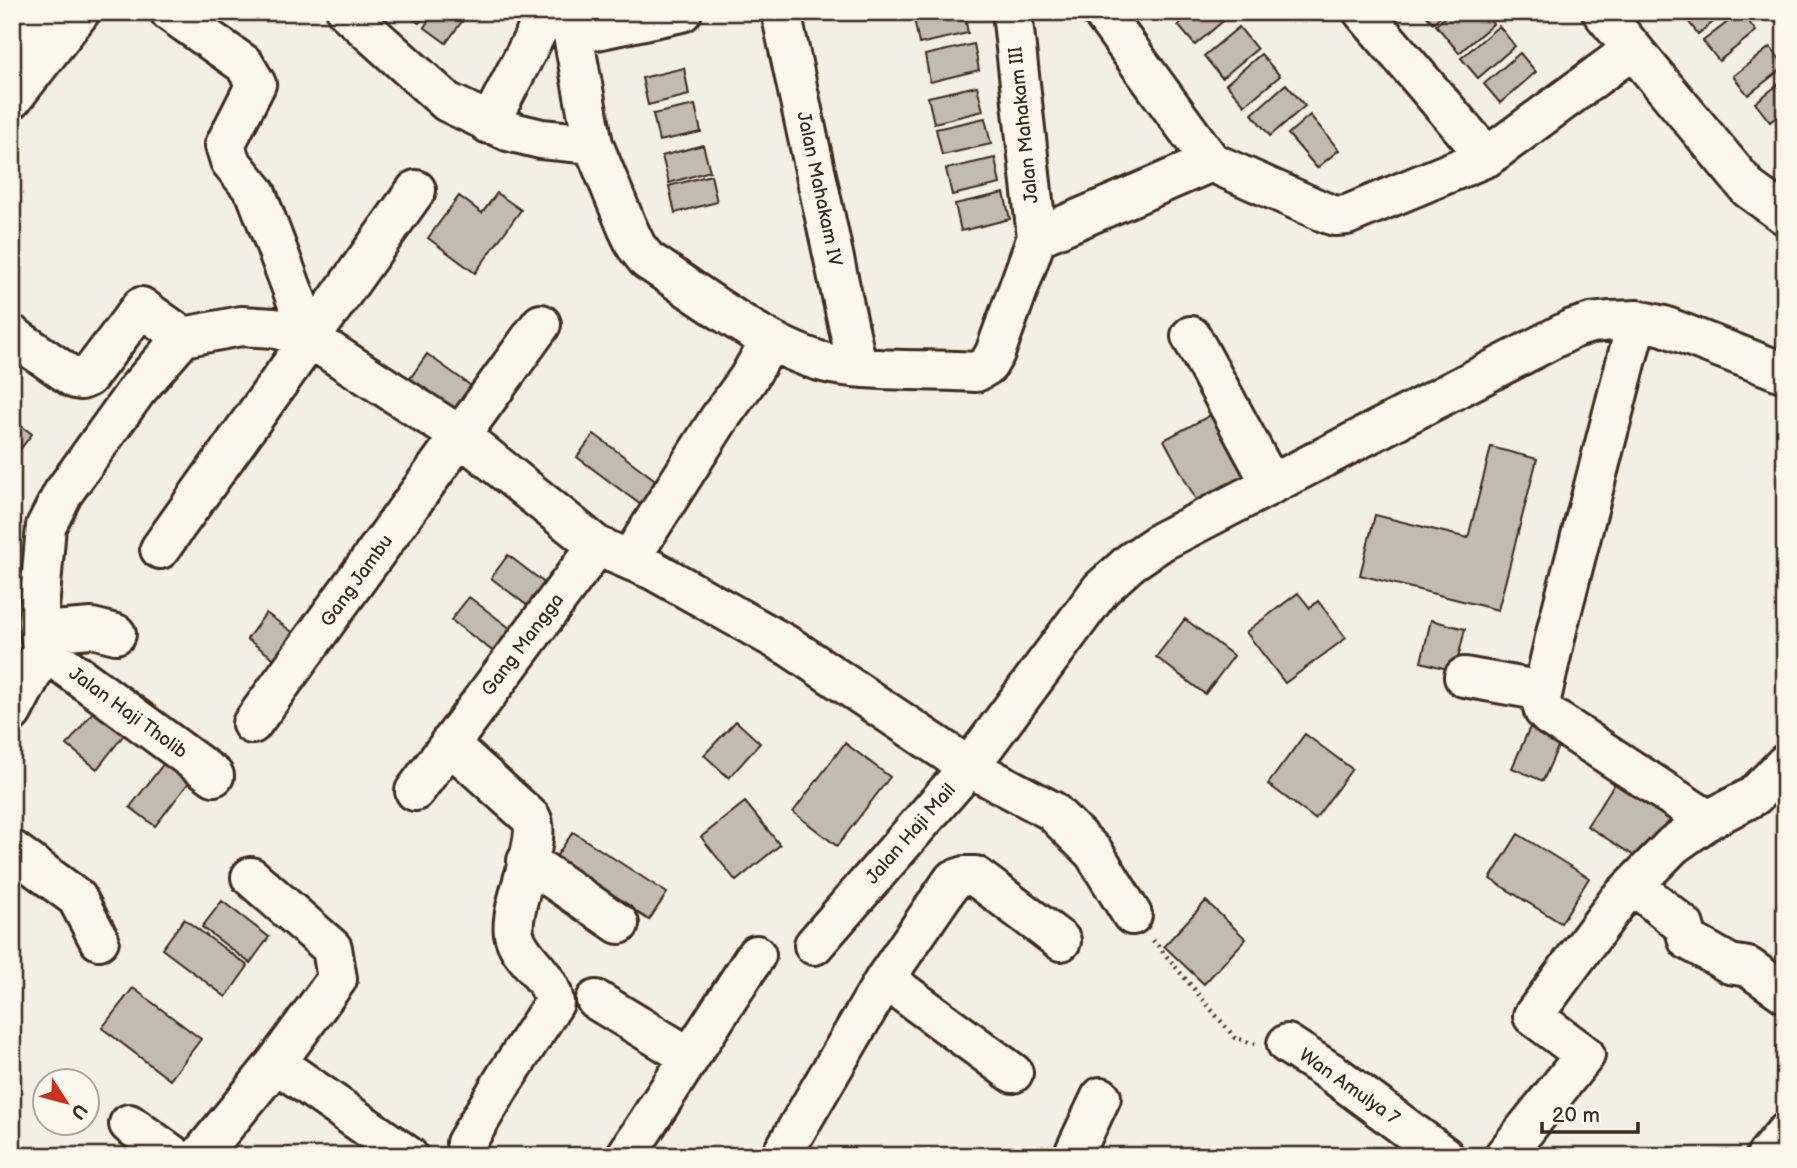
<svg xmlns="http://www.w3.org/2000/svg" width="1797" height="1168" viewBox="0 0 1797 1168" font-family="'Balsamiq Sans',sans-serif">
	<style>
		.building { fill: #c3bbb0; stroke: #3b2a1e; stroke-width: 2 }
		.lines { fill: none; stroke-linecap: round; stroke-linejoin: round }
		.minor-casing { stroke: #3b2a1e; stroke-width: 44 }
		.path { stroke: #3b2a1e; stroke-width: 4.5; stroke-dasharray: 2 5; stroke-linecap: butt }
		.minor { stroke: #fbf7ec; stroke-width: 38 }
		.labels { text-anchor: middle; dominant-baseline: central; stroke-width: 6; stroke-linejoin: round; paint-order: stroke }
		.street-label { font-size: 19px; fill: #3b2a1e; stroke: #fbf7ec }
	</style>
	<rect width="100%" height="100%" fill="#f3efe4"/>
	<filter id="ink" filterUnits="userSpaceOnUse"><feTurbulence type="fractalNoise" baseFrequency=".0143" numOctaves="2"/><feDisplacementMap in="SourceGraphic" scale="14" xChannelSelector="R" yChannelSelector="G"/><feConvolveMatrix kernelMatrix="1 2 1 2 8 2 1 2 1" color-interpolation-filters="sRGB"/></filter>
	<g filter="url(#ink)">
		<!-- building -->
		<path class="building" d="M404,12H427L419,23Z
			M435,12H469L446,43L424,27Z
			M939,12H964L968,33L919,44L914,18Z
			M1168,12H1182L1174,19Z
			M1192,12H1228L1230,15L1195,45L1178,25Z
			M1423,12H1445L1433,23Z
			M1451,12H1484L1493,24L1459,53L1436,25Z
			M1685,12H1726L1698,34L1683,14Z
			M1741,12L1756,31L1719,61L1703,41Z
			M1499,26L1515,46L1478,78L1461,58Z
			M1239,27L1257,49L1222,78L1204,56Z
			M974,44L979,70L930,82L925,55Z
			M1770,47L1785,66L1748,95L1733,76Z
			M1520,53L1536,72L1500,103L1484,84Z
			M1261,54L1280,76L1245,105L1226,84Z
			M684,68L689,95L648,105L642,78Z
			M1785,79V110L1770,122L1755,103Z
			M1286,84L1305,106L1270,136L1252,114Z
			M977,86L983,111L934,123L928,97Z
			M695,105L701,132L659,141L653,114Z
			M1310,115L1339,150L1317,168L1288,134Z
			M985,118L991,144L942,155L936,129Z
			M1785,124V143L1776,132Z
			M703,145L710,171L669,183L662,156Z
			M995,158L1000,184L952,195L946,169Z
			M711,175L717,202L675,213L669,186Z
			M497,193L521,210L475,273L428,238L459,196L482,213Z
			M1004,193L1010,219L961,231L955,204Z
			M427,354L474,388L451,420L405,386Z
			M1218,411L1251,472L1197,502L1164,440Z
			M12,419L32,434L12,460Z
			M594,434L666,488L649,511L577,457Z
			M1491,447L1537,459L1498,610L1360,575L1375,515L1468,538Z
			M508,555L555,591L537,613L491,578Z
			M1298,593L1310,608L1318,601L1346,638L1285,683L1246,632Z
			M469,597L523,638L506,661L451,620Z
			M266,613L309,644L290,670L247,639Z
			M1185,619L1234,656L1205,694L1156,657Z
			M1431,620L1465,629L1455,671L1421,662Z
			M100,703L130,727L97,769L67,745Z
			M1533,720L1564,733L1543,781L1512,768Z
			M736,721L760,743L729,778L704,755Z
			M1305,734L1352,769L1315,819L1268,784Z
			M845,743L890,777L837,846L793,812Z
			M165,762L190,781L155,826L130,807Z
			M1619,777L1675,812L1644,862L1587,826Z
			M745,802L780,845L736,881L701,837Z
			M573,832L667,893L649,920L555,858Z
			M1518,834L1589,878L1561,923L1490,879Z
			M222,901L269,937L250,963L202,927Z
			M1206,901L1246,939L1204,984L1164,946Z
			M184,919L248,966L226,997L162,949Z
			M133,988L201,1039L170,1080L102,1028Z"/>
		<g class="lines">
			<!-- minor casing -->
			<g class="minor-casing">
				<path id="minor" d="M170,12L244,64L256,84L225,145L230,161L256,193L311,339
					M347,12L447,102L508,131L541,139L593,144
					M567,12L573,35L593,144L627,227L636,246L647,260C698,293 773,353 832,364C878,372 929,369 976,372L988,365L995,353L1037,237L1012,12
					M781,12L857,366
					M1102,12L1211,162
					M1363,12L1487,157
					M1602,12L1749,189L1785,215
					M573,35L682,12
					M12,44L36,12
					M12,99L80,12
					M489,124L547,12
					M1037,237L1211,162L1324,212L1335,216L1347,215L1487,157L1633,49
					M1637,320L1558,625L1541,699L1544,711L1549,716L1708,820
					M12,335L75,379L81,380L88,377L141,307L183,337
					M1191,336L1271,484
					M160,549L416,190
					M630,559L719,419L748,379L770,341
					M40,632L92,628L116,634
					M42,649L214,776
					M1464,677L1543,691
					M12,712L32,674L42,649L38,621L46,526L63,493L137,390L183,337L241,326L274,328L311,339L462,437L597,546L653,570L790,647L969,767L1052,811L1094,853L1132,915
					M252,724L541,324
					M449,744L531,818C543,840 509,905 514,934C519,959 551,974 554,1003L505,1078L466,1143
					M415,791L597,546
					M12,850L77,898L99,940
					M527,861L619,924
					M1634,885L1684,926L1688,940L1730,964L1748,967L1785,993
					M814,945L969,767L1101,589L1131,562L1162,541L1572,329L1591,323L1611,321L1637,320L1664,326L1785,373
					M885,979L1013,1073
					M596,1000L690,1057
					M1287,1044L1335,1075L1444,1156
					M276,1063L408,1156
					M129,1124L174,1156
					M200,1156L276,1063L337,979L332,948L251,877
					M626,1156L756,955
					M781,1156L885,979L953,880L965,876H975L1061,941
					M1073,1156L1101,1097
					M1504,1156L1585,1055L1533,1016L1618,901L1673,845L1708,820L1754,796L1785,764
					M1766,1156L1785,1133"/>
			</g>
			<!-- path -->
			<path class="path" d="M1153,940L1235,1038L1255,1044"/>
			<!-- minor -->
			<use href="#minor" class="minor"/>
		</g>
	</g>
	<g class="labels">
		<!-- street labels -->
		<g class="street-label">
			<text transform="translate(1024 125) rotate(-96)">Jalan Mahakam III</text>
			<text transform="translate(819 189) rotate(78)">Jalan Mahakam IV</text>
			<text transform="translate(357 581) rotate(-54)">Gang Jambu</text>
			<text transform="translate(523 645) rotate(-53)">Gang Mangga</text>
			<text transform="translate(128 713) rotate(36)">Jalan Haji Tholib</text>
			<text transform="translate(911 834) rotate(-49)">Jalan Haji Mail</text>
			<text transform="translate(1349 1087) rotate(35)">Wan Amulya 7</text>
		</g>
	</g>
	<!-- margin -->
	<rect width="1797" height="1168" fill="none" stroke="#fbf7ec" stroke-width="42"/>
	<rect x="21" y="21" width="1755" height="1126" fill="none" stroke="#3b2a1e" stroke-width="2.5" filter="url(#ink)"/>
	<!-- north arrow -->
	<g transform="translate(66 1102) rotate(126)"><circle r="33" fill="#fbf7ec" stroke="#aea59a" stroke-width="2"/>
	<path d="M0-5L12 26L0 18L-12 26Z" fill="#c8321e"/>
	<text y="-10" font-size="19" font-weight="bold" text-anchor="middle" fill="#3b2a1e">U</text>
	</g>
	<!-- scale -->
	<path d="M1542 1122v10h96v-10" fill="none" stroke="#3b2a1e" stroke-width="3.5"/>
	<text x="1552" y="1122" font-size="21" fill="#3b2a1e" stroke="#fbf7ec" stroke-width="5" paint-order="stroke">20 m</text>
</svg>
